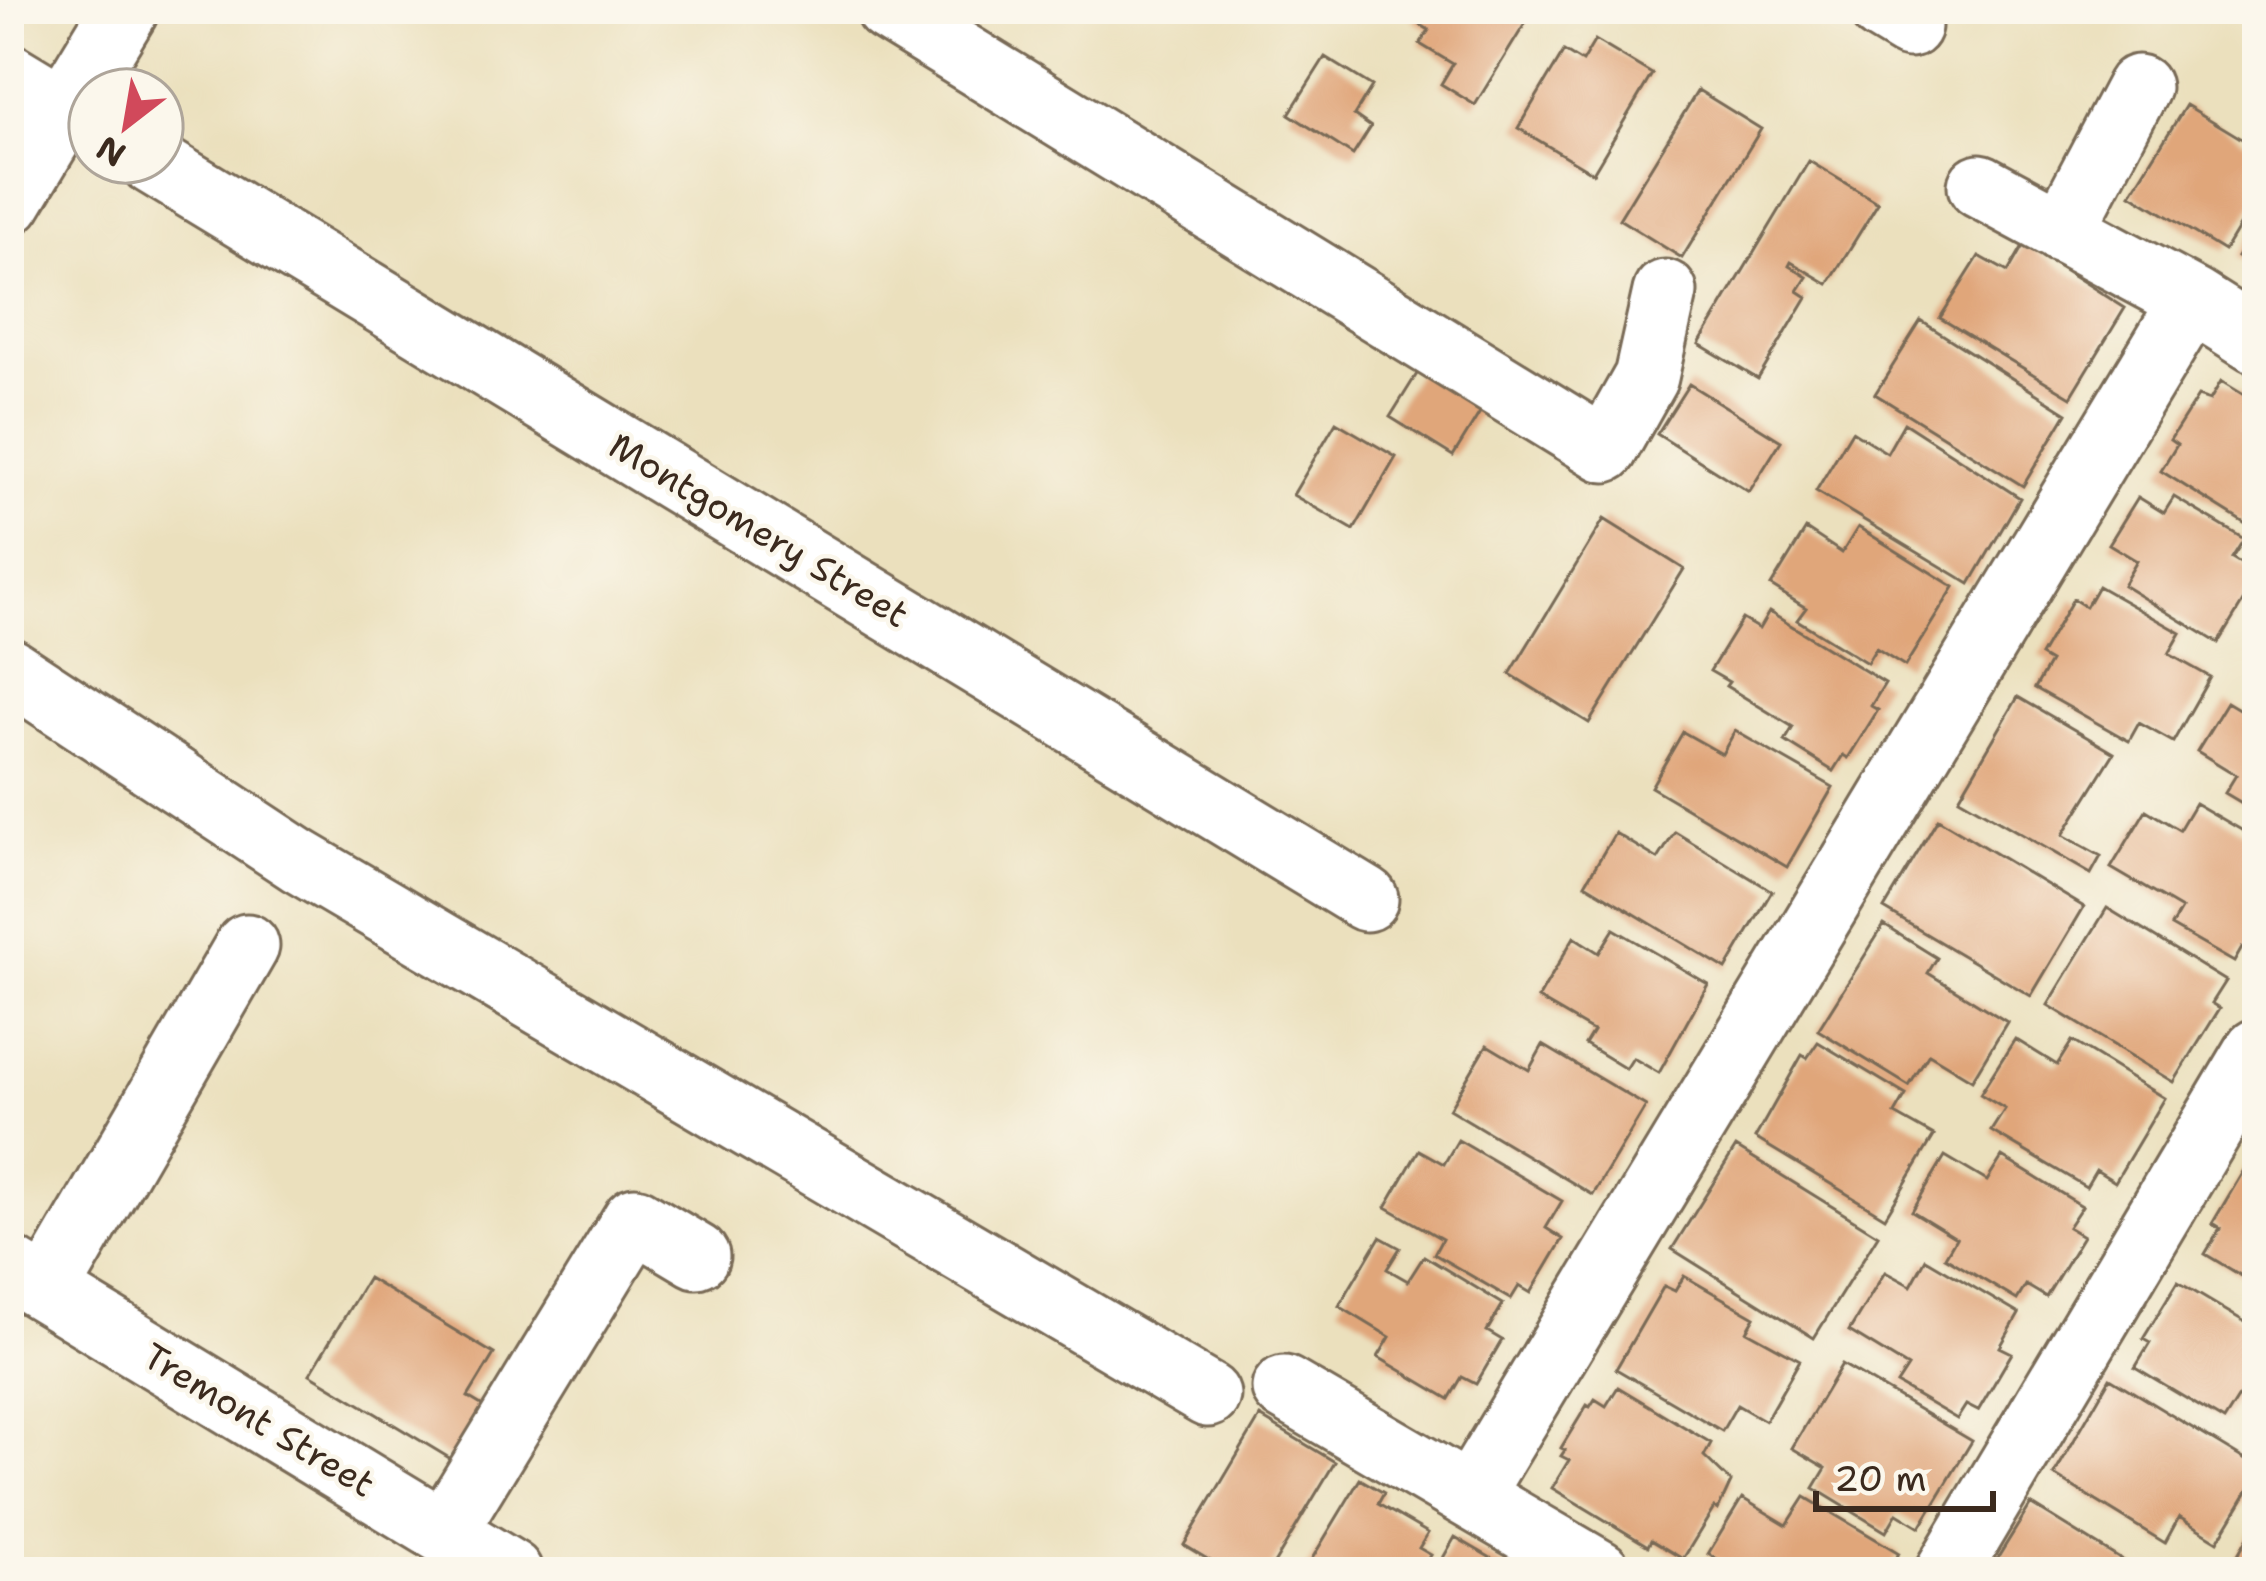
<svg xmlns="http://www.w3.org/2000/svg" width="2266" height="1581" viewBox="0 0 2266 1581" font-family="'Shantell Sans',sans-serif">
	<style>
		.building { fill: #e0a67a }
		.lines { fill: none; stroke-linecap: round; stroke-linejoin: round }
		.minor-casing { stroke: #796a56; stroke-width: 69 }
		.major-casing { stroke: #796a56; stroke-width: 72 }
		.minor { stroke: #fff; stroke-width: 63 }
		.major { stroke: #fff; stroke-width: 66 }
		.labels { text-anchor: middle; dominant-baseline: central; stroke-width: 9; stroke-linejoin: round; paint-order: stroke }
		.street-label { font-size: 36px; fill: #3b2a1e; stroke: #fbf7ec }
	</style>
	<rect width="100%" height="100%" fill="#fbf7ec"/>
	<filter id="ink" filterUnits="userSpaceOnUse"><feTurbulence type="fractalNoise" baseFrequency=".00833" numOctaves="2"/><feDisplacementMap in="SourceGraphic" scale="24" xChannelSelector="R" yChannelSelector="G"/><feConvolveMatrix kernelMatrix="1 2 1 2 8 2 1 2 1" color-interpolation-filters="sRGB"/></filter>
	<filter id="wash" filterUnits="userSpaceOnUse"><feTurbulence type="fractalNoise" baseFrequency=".004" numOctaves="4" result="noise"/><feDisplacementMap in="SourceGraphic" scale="48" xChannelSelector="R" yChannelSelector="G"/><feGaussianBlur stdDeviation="2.7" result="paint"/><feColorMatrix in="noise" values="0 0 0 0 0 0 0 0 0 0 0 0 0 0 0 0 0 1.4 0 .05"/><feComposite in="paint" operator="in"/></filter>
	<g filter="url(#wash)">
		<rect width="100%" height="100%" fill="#ebe0bd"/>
		<g id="blocks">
			<!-- building -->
			<path class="building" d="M1420,9H1534L1475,105L1441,84L1453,64L1420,44L1429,30L1413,20Z
				M1595,40L1652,74L1593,173L1518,128L1564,51L1582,62Z
				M1325,57L1372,86L1354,115L1371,127L1353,155L1289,114Z
				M1698,90L1761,129L1682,258L1619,219Z
				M2186,105L2257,148V196L2224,251L2131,194Z
				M1809,161L1878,203L1828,284L1791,262L1789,266L1807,277L1798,291L1807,297L1758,379L1699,344Z
				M2257,224V278L2248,272L2252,266L2237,257Z
				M2024,244L2125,308L2071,397L1940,318L1979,256L2008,272Z
				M1921,321L2067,413L2023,486L1875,394Z
				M1420,369L1482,409L1453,456L1390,417Z
				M2221,381L2257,403V531L2161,471L2177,445L2170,440L2198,396L2210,400Z
				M1689,384L1781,441L1749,492L1657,434Z
				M1336,422L1396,457L1354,530L1293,495Z
				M1904,423L2020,498L1970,584L1816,491L1852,431L1887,453Z
				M2138,497L2164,513L2174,497L2244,539L2232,558L2257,573V579L2218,643L2123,585L2137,561L2109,544Z
				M1604,519L1684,569L1589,723L1510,674Z
				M1858,527L1954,587L1905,666L1876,648L1867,663L1797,620L1806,608L1771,586L1806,529L1842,553Z
				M2098,586L2181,633L2169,654L2210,677L2173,742L2139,723L2129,741L2035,688L2050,662L2040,656L2073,599L2086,607Z
				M1769,612L1885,683L1871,706L1878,710L1848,758L1843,755L1833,771L1785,741L1793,727L1726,686L1729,682L1710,671L1742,619L1759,629Z
				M2018,697L2114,753L2063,835L2101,856L2091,874L1959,798Z
				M2227,702L2257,720V812L2225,793L2236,775L2197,751Z
				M1735,731L1833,787L1787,867L1651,787L1683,732L1722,754Z
				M2195,803L2257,839V948L2253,954L2242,948L2234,962L2171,926L2181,909L2111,868L2146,810L2179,830Z
				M1938,819L2084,907L2031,996L1884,909Z
				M1675,832L1772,891L1726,969L1585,884L1615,833L1658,859Z
				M2107,908L2226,981L2212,1003L2220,1008L2174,1082L2048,1005Z
				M1884,925L1937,958L1928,973L2007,1022L1972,1080L1929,1054L1909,1086L1818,1030Z
				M1614,929L1708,984L1659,1073L1633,1058L1626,1069L1585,1044L1593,1031L1538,999L1574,937L1599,953Z
				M2015,1039L2057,1065L2072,1041L2165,1098L2115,1182L2096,1170L2086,1187L1991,1131L2005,1109L1980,1094Z
				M1818,1042L1906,1095L1895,1114L1934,1136L1885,1217L1755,1138L1802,1055L1807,1058Z
				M1487,1045L1529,1070L1543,1045L1646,1106L1593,1195L1449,1109Z
				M1458,1140L1562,1201L1546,1228L1563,1239L1531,1293L1519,1286L1511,1299L1434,1254L1442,1239L1386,1207L1419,1150L1444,1164Z
				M1736,1147L1878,1235L1814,1338L1672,1249Z
				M2257,1148V1285L2205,1254L2220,1229L2212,1224Z
				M1945,1156L1987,1181L2002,1157L2082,1206L2068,1227L2083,1236L2046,1297L2026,1285L2017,1300L1945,1257L1956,1238L1912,1211Z
				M1380,1237L1400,1248L1387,1269L1408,1281L1424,1256L1503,1304L1487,1331L1502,1340L1476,1384L1462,1377L1449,1399L1378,1357L1390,1337L1339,1306Z
				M1926,1259L2019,1314L2000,1347L2012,1353L1978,1411L1966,1405L1957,1419L1897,1384L1908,1367L1849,1331L1885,1272L1911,1286Z
				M1684,1276L1755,1317L1747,1331L1800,1360L1765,1421L1737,1405L1722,1431L1616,1369L1664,1286L1675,1291Z
				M368,1278L494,1354L468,1397L488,1409L456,1462L310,1374Z
				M2178,1282L2257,1329V1404L2241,1394L2224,1421L2135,1368L2150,1343L2143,1339Z
				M1842,1364L1972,1441L1920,1527L1897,1513L1886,1532L1814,1488L1826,1468L1792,1448Z
				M2110,1378L2257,1467V1476L2218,1541L2179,1517L2165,1543L2054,1475Z
				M1618,1387L1711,1443L1704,1456L1731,1482L1718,1510L1714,1508L1683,1559L1651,1540L1648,1546L1552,1488L1569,1460L1561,1456L1565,1450L1561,1448L1587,1405L1590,1407L1595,1399L1606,1406Z
				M1260,1417L1335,1462L1269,1572H1229L1184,1545Z
				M1360,1479L1384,1493L1378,1504L1428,1533L1419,1548L1431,1555L1421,1572H1304Z
				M1805,1497L1899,1553L1888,1572H1737L1708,1554L1742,1498L1787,1525Z
				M2031,1504L2141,1572H1989Z
				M2257,1521V1572H2252L2234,1561Z
				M1455,1537L1515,1572H1435Z"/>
		</g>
	</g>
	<g filter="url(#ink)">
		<use href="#blocks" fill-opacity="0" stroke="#796a56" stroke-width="3"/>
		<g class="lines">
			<!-- minor casing -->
			<g class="minor-casing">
				<path id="minor" d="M887,9L1605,450L1646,377L1665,292
					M1881,9L1909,26
					M9,75L90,124
					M152,162L1366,899
					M1980,186L2192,300L2257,341
					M2062,231L2138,87
					M9,670L299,861L1208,1395
					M9,1268L510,1572
					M47,1291L247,946
					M1284,1388L1599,1572
					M1470,1496L2192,300
					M444,1532L635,1219L697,1256
					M1947,1572L2257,1051"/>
			</g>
			<!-- major casing -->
			<g class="major-casing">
				<path id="major" d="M9,201L125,9"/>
			</g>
			<!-- minor -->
			<use href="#minor" class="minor"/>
			<!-- major -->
			<use href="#major" class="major"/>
		</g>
	</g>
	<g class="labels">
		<!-- street labels -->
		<g class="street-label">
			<text transform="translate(759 530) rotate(31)">Montgomery Street</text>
			<text transform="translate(259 1420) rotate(31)">Tremont Street</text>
		</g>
	</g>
	<!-- margin -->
	<rect width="2266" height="1581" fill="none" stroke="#fbf7ec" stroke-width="48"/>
	<!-- north arrow -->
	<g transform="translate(126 126) rotate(211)"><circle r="57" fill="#fbf7ec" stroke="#aea59a" stroke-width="3"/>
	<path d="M0-9L21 45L0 30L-21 45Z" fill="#d1495b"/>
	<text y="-18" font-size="33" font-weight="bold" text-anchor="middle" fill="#3b2a1e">N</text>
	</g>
	<!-- scale -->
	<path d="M1816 1491v18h177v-18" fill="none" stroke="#3b2a1e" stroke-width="6"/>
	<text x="1834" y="1491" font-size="36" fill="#3b2a1e" stroke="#fbf7ec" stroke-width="9" paint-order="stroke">20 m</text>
</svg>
